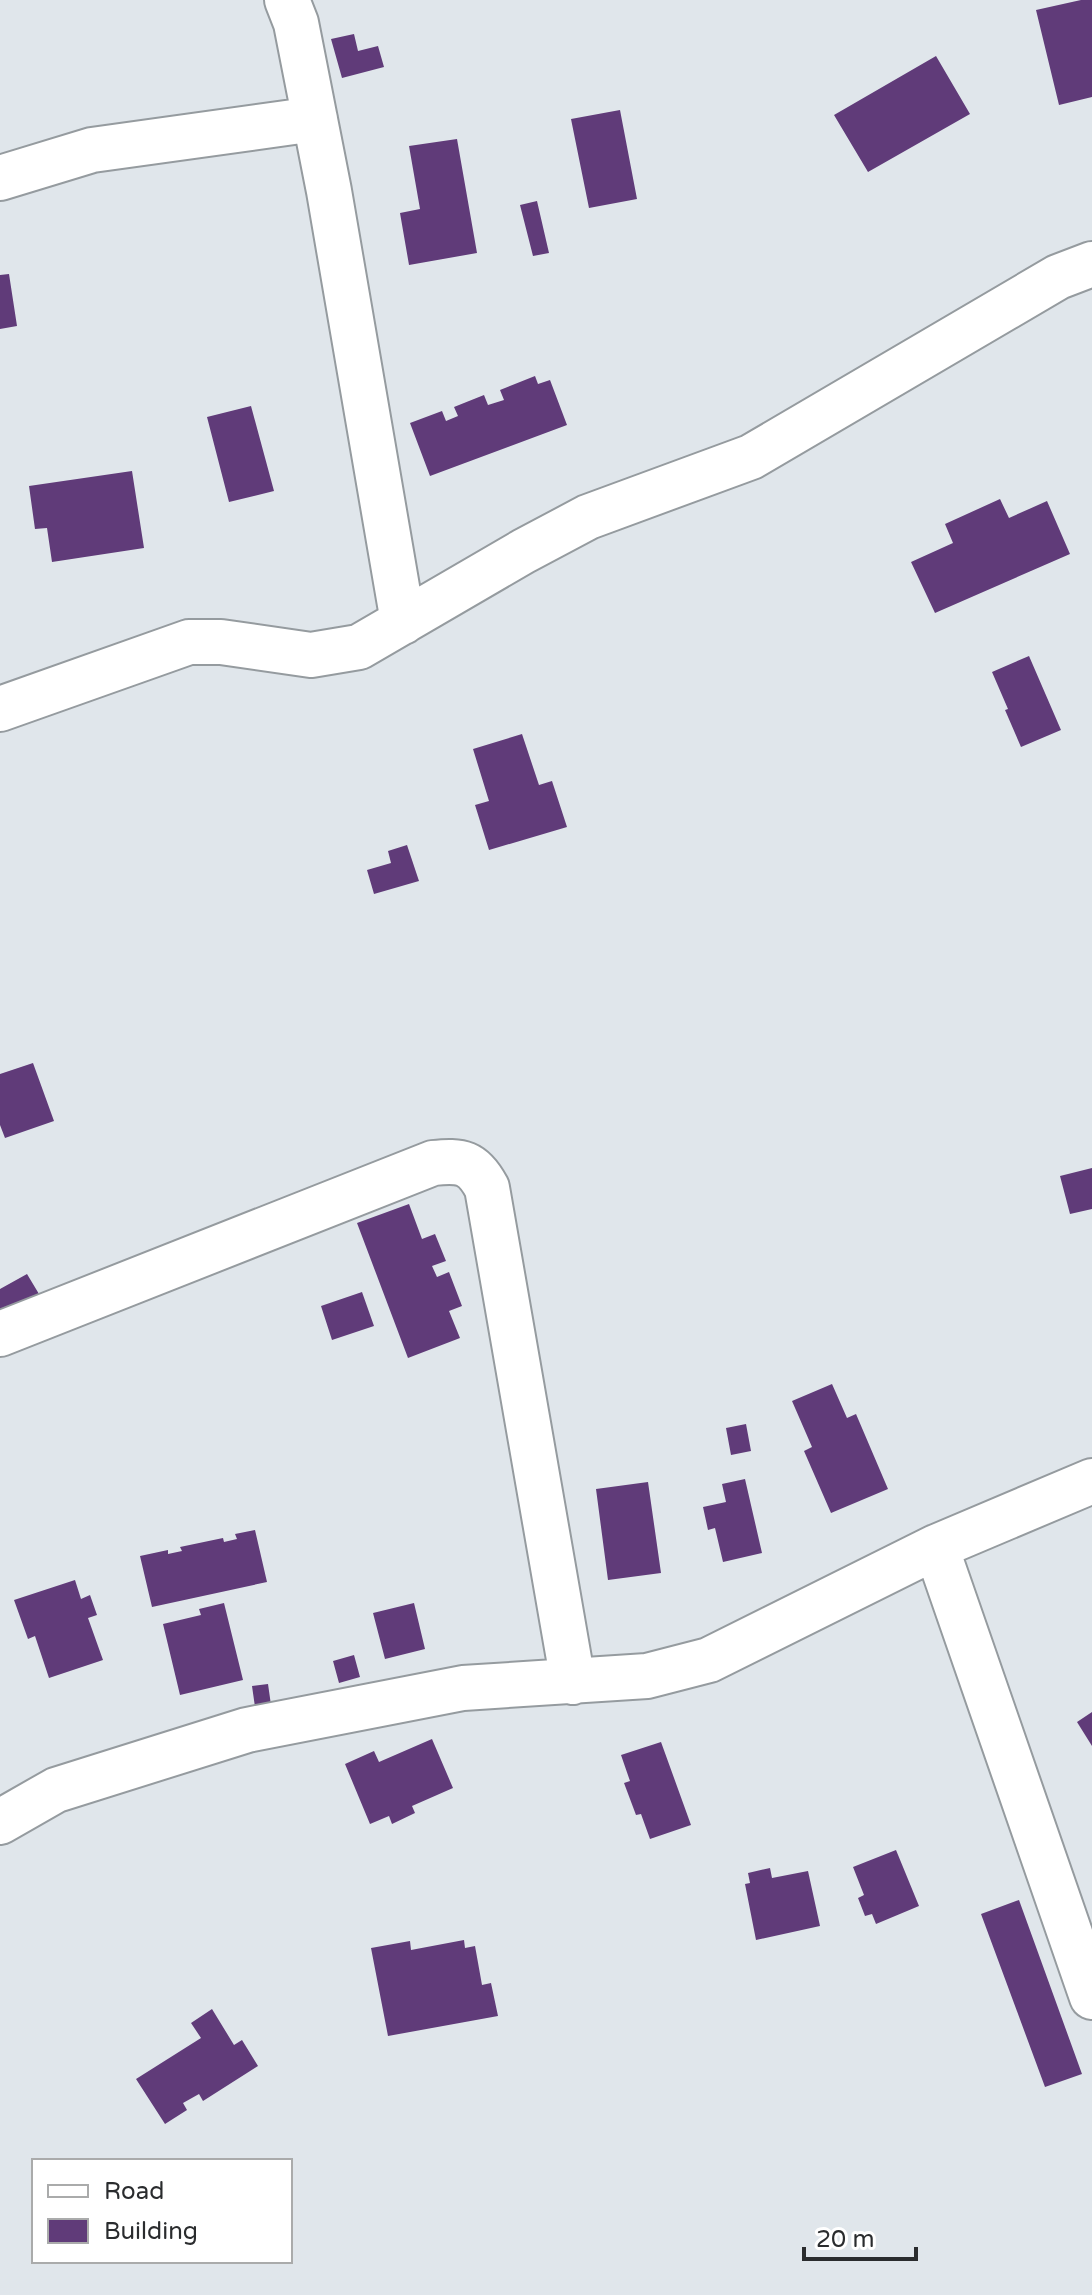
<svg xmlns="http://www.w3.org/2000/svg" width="1092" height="2295" viewBox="0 0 1092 2295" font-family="'Varela Round',sans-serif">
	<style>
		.building { fill: #603b79 }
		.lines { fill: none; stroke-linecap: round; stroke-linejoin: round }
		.minor-casing { stroke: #959b9f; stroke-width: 48 }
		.minor { stroke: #fff; stroke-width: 44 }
	</style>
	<rect width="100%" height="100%" fill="#e0e6eb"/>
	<!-- building -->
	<path class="building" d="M1081,0H1092V97L1059,105L1036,10Z
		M354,34L358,51L378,46L384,67L342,78L331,39Z
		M936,56L970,114L868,172L834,115Z
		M620,110L637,199L589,208L571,119Z
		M457,139L477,253L409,265L400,213L420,209L409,146Z
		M537,201L549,253L533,256L520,205Z
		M9,274L17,326L0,329V275Z
		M535,376L538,384L550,380L567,425L430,476L410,423L442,411L446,421L458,416L454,407L484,395L488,405L504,400L500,390Z
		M251,406L274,491L229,502L207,417Z
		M132,471L144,548L52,562L47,528L35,529L29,486Z
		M1000,499L1009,518L1047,501L1070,554L935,613L911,562L953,543L945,524Z
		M1029,656L1061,730L1021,747L1005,710L1008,709L992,672Z
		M522,734L539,785L552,781L567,827L489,850L475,805L489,801L473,749Z
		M407,845L419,881L374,894L367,870L391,863L388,851Z
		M33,1063L54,1121L5,1138L0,1125V1074Z
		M1092,1168V1209L1070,1214L1060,1176Z
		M409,1204L422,1239L435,1234L446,1261L432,1266L437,1277L449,1272L462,1306L449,1311L460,1338L408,1358L357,1223Z
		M27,1274L39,1294L0,1315V1289Z
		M362,1292L374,1326L332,1340L321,1306Z
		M832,1384L847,1418L856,1414L888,1489L831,1513L804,1451L812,1447L792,1401Z
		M746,1424L751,1451L731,1455L726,1428Z
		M745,1479L762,1553L723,1562L715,1528L708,1530L703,1507L726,1502L722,1484Z
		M648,1482L661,1573L608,1580L596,1489Z
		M255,1530L267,1582L152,1607L140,1556L168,1550V1554L182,1551L180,1547L223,1538L224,1542L237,1539L235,1534Z
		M75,1580L81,1599L90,1595L97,1615L88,1618L103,1660L49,1678L35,1636L28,1639L14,1600Z
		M224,1603L243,1680L180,1695L163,1624L201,1615L199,1609Z
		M414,1603L425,1649L385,1659L373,1613Z
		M354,1655L360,1677L339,1683L333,1661Z
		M268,1684L271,1705L255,1707L252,1686Z
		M1092,1712V1746L1077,1722Z
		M432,1739L453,1788L412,1806L415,1813L392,1824L389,1816L370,1824L345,1764L374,1751L379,1762Z
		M661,1742L691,1825L650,1839L641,1814L636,1815L624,1783L630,1781L621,1755Z
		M896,1850L919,1906L876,1924L872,1914L865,1916L858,1898L864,1895L853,1867Z
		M770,1868L772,1878L808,1871L820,1926L756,1940L745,1884L750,1883L748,1873Z
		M1019,1900L1082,2074L1045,2087L981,1914Z
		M464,1940L465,1948L475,1946L482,1985L491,1983L498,2016L388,2036L371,1948L410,1941L411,1950Z
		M212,2009L234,2045L242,2040L258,2066L203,2101L199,2094L183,2103L187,2110L165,2124L136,2079L201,2038L191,2023Z"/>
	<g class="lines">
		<!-- minor casing -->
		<g class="minor-casing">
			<path id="minor" d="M287,0L296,23L329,191L403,622
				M0,178L92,150L315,119
				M0,709L189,642H221L311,655L359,647L524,551L588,517L751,457L1058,277L1092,264
				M0,1334L433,1163C462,1160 473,1162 487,1188L573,1682
				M936,1547L1092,1997
				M0,1822L56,1790L247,1730L463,1688L647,1676L709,1660L936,1547L1092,1481"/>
		</g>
		<!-- minor -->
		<use href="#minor" class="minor"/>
	</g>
	<!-- legend -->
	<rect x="32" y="2159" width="260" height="104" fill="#ffffff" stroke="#aaabab" stroke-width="2"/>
	<rect x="48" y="2185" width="40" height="12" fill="#ffffff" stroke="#aaabab" stroke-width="2"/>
	<text x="104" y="2199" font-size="24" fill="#2a2c2e">Road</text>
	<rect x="48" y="2219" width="40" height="24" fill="#603b79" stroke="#aaabab" stroke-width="2"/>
	<text x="104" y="2239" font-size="24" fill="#2a2c2e">Building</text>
	<!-- scale -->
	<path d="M804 2247v12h112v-12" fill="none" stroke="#2a2c2e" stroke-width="4"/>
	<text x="816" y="2247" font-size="24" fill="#2a2c2e" stroke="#ffffff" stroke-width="6" paint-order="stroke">20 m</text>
</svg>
